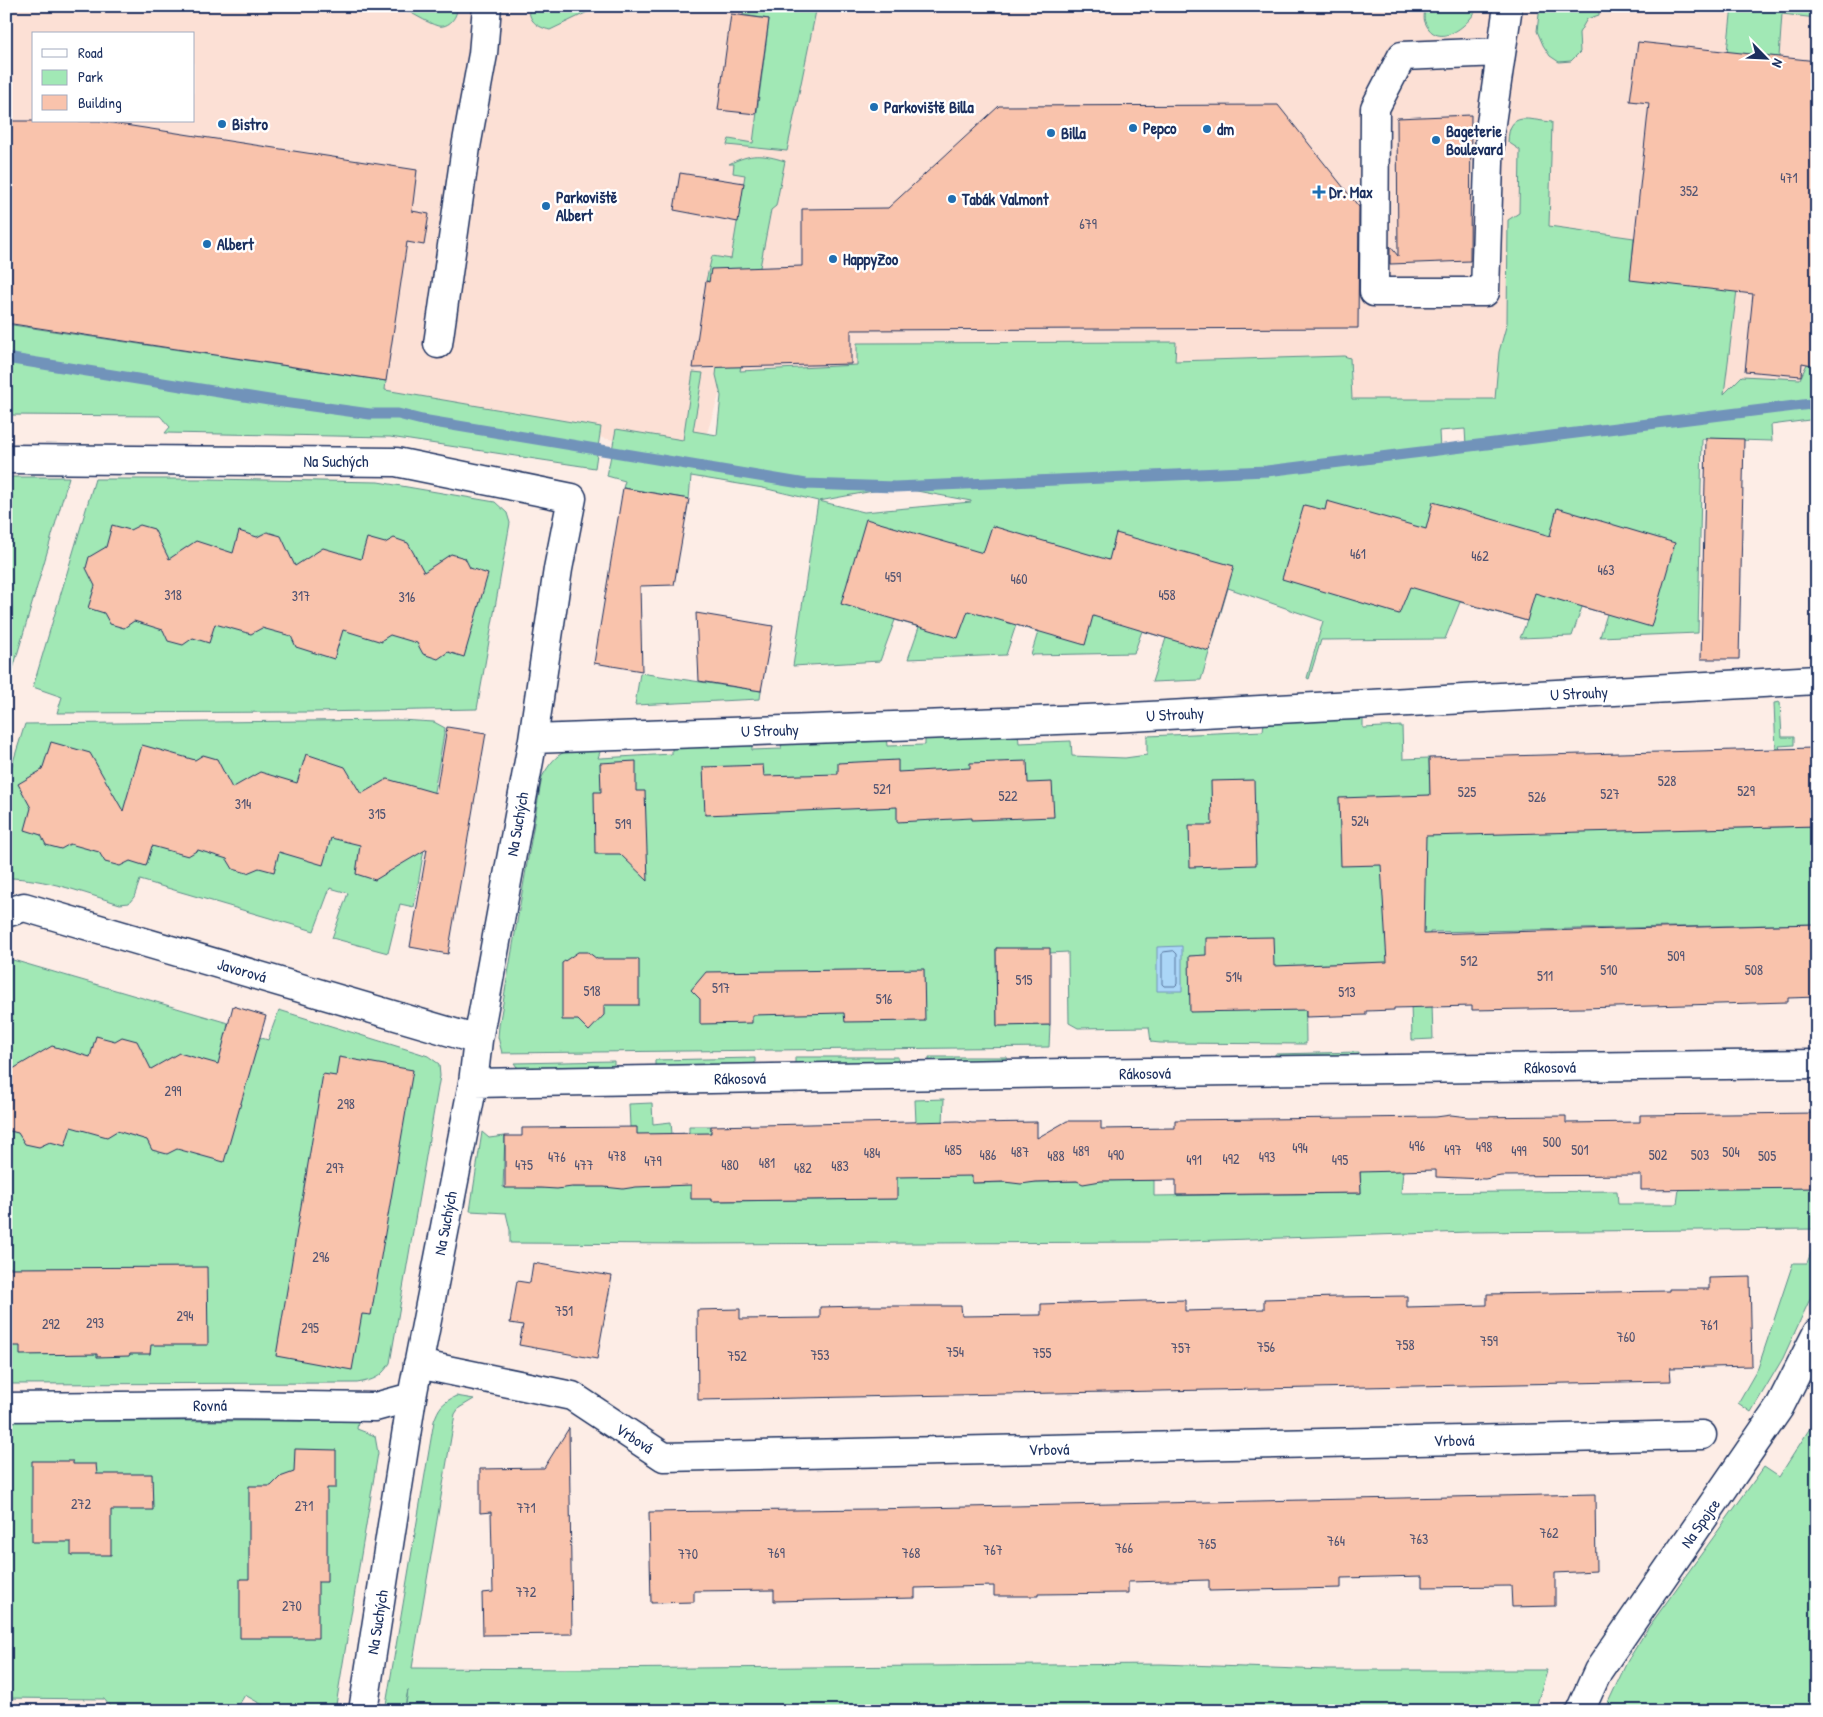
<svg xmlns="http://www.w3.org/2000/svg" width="1823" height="1717" viewBox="0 0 1823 1717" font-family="'Patrick Hand',sans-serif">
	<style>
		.built { fill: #fce0d5; fill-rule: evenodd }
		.green { fill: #a1e8b5; stroke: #5e8c8a; fill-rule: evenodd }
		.water { fill: #abd6f7; stroke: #7193ba }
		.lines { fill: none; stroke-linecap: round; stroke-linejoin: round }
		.shore { stroke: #55729b; stroke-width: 1 }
		.stream { stroke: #7193ba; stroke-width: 11 }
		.building { fill: #f9c3ac; stroke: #1b2f5e }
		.minor-casing { stroke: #1b2f5e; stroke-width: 31 }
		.minor { stroke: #fff; stroke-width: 28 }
		.poi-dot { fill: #1f6fb2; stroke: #fff; stroke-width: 2 }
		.labels { text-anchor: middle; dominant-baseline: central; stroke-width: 5; stroke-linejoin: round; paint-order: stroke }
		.number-label { font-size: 14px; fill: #525472 }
		.poi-label { font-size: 16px; font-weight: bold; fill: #1b2f5e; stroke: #fff; text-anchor: start }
		.street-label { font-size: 16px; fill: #1b2f5e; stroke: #fff }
	</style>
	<rect width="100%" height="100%" fill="#fdede6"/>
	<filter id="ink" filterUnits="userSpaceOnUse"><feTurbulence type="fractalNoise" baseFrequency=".02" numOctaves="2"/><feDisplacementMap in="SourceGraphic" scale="10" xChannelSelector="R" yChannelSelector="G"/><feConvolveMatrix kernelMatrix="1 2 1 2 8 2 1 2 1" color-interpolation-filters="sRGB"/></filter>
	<g filter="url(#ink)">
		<!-- built -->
		<path class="built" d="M6,6H1817V389L1494,426L1495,399H1352V370L1349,358L1319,363L727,370L700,455L6,334ZM34,34H194V121H34Z"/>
		<!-- green -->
		<path class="green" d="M398,6H457C458,17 449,28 438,26C427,23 409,11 398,6Z
			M529,6H600L550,30C537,27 528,21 529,6Z
			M744,6H817L787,151L727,145L729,139L753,143L769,19L743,15Z
			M1425,6H1478C1471,25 1437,52 1425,22C1423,18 1425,11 1425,6Z
			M1540,6H1599V15L1587,19L1579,33L1580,52L1571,61L1559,62L1550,56L1543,45L1537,31Z
			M1732,6H1817L1816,18L1782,14L1779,57L1737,290L1724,394L1742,376L1800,379L1807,364L1817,366V419L1771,425L1772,441L1702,439L1698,633L1600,637L1607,614L1582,607L1572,636L1520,638L1527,621L1460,602L1445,639L1321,640L1309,679L1307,678L1323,621L1228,588L1201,680L1152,682L1166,638L1142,631L1134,653L1031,655L1038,632L1016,625L1006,655L908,659L919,627L895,620L880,661L793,666L818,501L763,488L691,476L689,499L623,488L625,481L607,476L616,429L683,440L693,372L703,373L693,431L717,435L721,396L716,375L721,333L742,286L706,281L712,256L731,259L745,175L733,173L734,164H729C751,153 762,154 785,161L776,206L771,210L740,371L857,365V343L1176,342L1175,361L1344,356L1350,358L1352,399H1495L1499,352L1507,323L1508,220L1519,213L1520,150L1508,142C1509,110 1527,120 1552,122L1549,226L1634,238L1631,280L1727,52ZM1465,429L1466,446L1440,450L1439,431ZM895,487L971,501V502L864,512L819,501Z
			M6,324L386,381L385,390L601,427L595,468L390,437L165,433L170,427L160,416L6,415Z
			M6,477H69L6,693Z
			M95,479H208L378,482L495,502L507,513L510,523L477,709L315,712L57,713L62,697L33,687Z
			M640,673L761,691L760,699L635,705Z
			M1780,702L1782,737H1794V745L1779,746L1780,749L1776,753L1774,703Z
			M1363,719V728L1402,726L1403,759L1429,758L1431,835L1817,826V924L1430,932L1433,1039L1412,1040L1410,965L1363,963L1305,965L1306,1044L1160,1043L1151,1042L1149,1027L1078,1028L1069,1023L1068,952L1049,953L996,948L997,1025H1050L1049,1047L502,1053L498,1037L499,1026L542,777C559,747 567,750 598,749L600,752L598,758H601L672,754V745L752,741V750L781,749L782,740L886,736L887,746L925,745V734L1018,732L1019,743L1071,741L1072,756L1125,758L1147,755V736L1263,731L1264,722Z
			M400,720L434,722L445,728L414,907L400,904L388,953L332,938L348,893L330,888L314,931L140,880L134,897L129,903L120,904C83,893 45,878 7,878L6,784L25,724Z
			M6,958L228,1023L227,1027L268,1040L279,1010L419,1053L428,1056L439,1064L440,1076L390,1363C380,1378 374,1380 357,1383L6,1384Z
			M1359,1052V1061L1275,1062V1054Z
			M795,1057H898V1066L795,1067Z
			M929,1057H1007V1063L929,1064Z
			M755,1058V1067L655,1069V1060Z
			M614,1061V1070H525L517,1067L514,1063Z
			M944,1099L943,1123L971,1176L972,1183L1154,1180V1196L1361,1193L1360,1162H1401L1403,1171L1401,1193L1617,1191L1618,1204H1677L1679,1189L1817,1187V1229L1469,1232L1157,1242L692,1244L510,1243V1230L506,1213L470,1211L482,1132L489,1138L505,1136L503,1187L540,1188L571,1181L572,1187L670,1186V1134L634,1135L636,1127H630L629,1104L652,1103L653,1124L671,1122L672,1134L689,1133V1126H711L710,1199L712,1201L896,1199L895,1175L916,1123L915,1100Z
			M1817,1237V1279L1810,1299L1783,1358L1751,1412L1738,1403L1758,1368L1793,1263H1807Z
			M456,1396L474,1399L459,1408L455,1414L412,1668L580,1669L1161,1664L1326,1670H1547L1535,1711H405L408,1690L404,1711H385L434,1421C439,1407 442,1403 456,1396Z
			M1817,1417V1711H1604L1627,1662L1648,1628L1764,1467L1779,1477Z
			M6,1421H358L357,1429L375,1436L378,1453L335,1711H273L245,1695L235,1711H114L104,1699L6,1698Z"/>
		<!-- water -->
		<path class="water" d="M1182,946V991H1157V947Z"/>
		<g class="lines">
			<!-- shore -->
			<path class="shore" d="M1174,951L1177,954V984L1175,986H1164L1162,984V953L1164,952Z"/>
			<!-- stream -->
			<path class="stream" d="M6,358L269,400L370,414H398L422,420L806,484L895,487L1267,471L1811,404"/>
		</g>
		<!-- building -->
		<path class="building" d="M731,14L769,19L756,114L718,110Z
			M1638,42L1817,61V181L1812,219L1817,220V366L1802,363L1801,376L1745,371L1753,294L1630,280L1649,103L1630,101Z
			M1278,105L1359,207L1358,328L851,330V364L693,368L706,281L709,282L711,269L802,266V209L888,208L999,106Z
			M1471,115L1470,261L1390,264V246L1398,256L1397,118Z
			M6,121H99L417,170L412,211L429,214L424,245L407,242L386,381L6,323Z
			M680,173L744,183L738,222L674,210Z
			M1706,438L1744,439L1739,659H1701Z
			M623,488L689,499L674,585L640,586L642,671L594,663Z
			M1327,501L1426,529L1433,502L1550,536L1557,508L1675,543L1651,627L1535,593L1527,621L1410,587L1399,614L1282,579L1304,505L1325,510Z
			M866,519L983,553L992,526L1109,560L1116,533L1234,566L1209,651L1093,616L1085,645L968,611L958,638L841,604Z
			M112,525L130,530L140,525L154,529L169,559L196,541L233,553L239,531L257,537L267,532L281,536L295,566L323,548L361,559L367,538L385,543L394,538L408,543L424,572L451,554L465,558L470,568L488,574L464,657L448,652L438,659L423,654L417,643L390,635L382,640V642L343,630L334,659L296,647L291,636L262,628L251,634L215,624L209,643L193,638L183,645L168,641L163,630L134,621L124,628L110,624L104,613L88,608L95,586L86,568L89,557L106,547Z
			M696,613L773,626L761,691L699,681Z
			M447,727L486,733L448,954L410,947L427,849L375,880L356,874L360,845L331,838L323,865L279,852L274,872L259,868L247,873L233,869L227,859L198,850L188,856L152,846L146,866L130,861L120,866L105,862L99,852L70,844L61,849L46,845L41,835L25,830L31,808L18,784L42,770L51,742L90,753L123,811L142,745L195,760L203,755L217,759L232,788L260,772L297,783L306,754L345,767L361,794L387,779L436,793Z
			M1814,748V753H1817V826L1426,836L1424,934L1817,924V997L1788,998V1002L1582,1008L1472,1010V1006L1394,1008V1010L1366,1011V1015L1306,1017V1010L1190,1012L1189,956L1206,955V938L1273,937L1274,966L1387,962L1381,865L1341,866L1339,798L1430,795L1429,758Z
			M898,760V772L970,768V763L1027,761L1028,783L1052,782L1054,817L972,820V818L897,822V807L705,815L703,767L763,765L764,776L838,774V763Z
			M636,761V791H645L648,881L620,854H595L594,792H601L600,763Z
			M1254,780L1256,865L1190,867L1189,825H1212L1211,781Z
			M996,948H1050V1025L997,1026Z
			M578,952H588L597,959H639V1005H604V1015L589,1031L578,1020H562V963Z
			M924,969L925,1021L845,1022L844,1013L752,1015V1023L700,1024V999L691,990L706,972Z
			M233,1006L266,1016L224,1162L177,1149L167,1154L152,1150L147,1140L117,1131L107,1137L71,1127L65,1146L50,1142L39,1147L25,1144L18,1133L6,1130V1073L52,1046L90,1057L96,1036L115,1041L122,1037L137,1041L151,1069L179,1053L218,1064Z
			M339,1057L413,1070L371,1315L362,1314L352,1370L276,1356L323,1074L336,1076Z
			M1817,1113V1188L1641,1190V1175L1501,1176L1485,1179L1436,1177V1170L1360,1172L1361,1193L1176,1195V1180L1101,1181L1083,1184L1077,1181L1036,1182L1021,1184L1004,1182L972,1183V1176L897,1177V1199L712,1201V1199H691V1185L636,1187L623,1189L604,1187H572L557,1189L540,1188H505V1136H522V1128L637,1127V1134L711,1133V1126L958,1121L972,1123L1037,1122V1138L1067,1121H1101V1129L1175,1128V1120L1436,1117L1451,1115L1468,1117L1566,1116V1123L1640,1122V1115Z
			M533,1263L612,1276L597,1359L519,1345L523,1325L510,1323L517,1281L530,1283Z
			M207,1267L208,1345H151L150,1354H130L129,1356L97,1357V1354L20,1355V1346H6V1268Z
			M1750,1277L1752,1366L1670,1368L1671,1381L698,1400L697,1310L740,1309V1319L820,1318V1307L863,1306H961L962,1316L1041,1315V1304L1141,1301L1185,1300V1311L1264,1309V1299L1337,1297L1407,1296V1307L1487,1305V1294L1669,1291V1289H1709V1278Z
			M569,1428L572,1634L483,1635L482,1593L493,1592L491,1512L480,1513V1469L544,1468Z
			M295,1449L336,1450V1488H327V1582H318V1638H240V1579H249V1486H271L280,1477L294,1472Z
			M32,1461H73V1464H96L97,1474H152L153,1510H111V1555H71V1542H32Z
			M1595,1494L1596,1571L1555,1573V1606L1512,1607L1511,1586L1422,1587V1576L1341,1578V1588L1209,1591V1580L1128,1582V1593L1038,1594V1596H994V1586L915,1588V1598L817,1600L774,1601V1590L694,1591V1602L651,1603L649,1512L870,1509Z"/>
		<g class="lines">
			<!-- minor casing -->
			<g class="minor-casing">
				<path id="minor" d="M1501,52L1402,56L1375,108L1374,292H1485L1490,130L1508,6
					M438,344L466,147L483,54L487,6
					M6,459L396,462L572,498L558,569L533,739L478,1040L473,1083L412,1397L363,1711
					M533,739L1112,718L1817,680
					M6,913L24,907L478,1040
					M473,1083L1065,1073L1817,1064
					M418,1364L572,1396L664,1457L1702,1435
					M6,1407L230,1405L375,1407L412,1397
					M1580,1711L1598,1671L1779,1408L1817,1333"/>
			</g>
			<!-- minor -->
			<use href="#minor" class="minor"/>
		</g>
	</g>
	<!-- markers -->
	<g class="poi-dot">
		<circle cx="874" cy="107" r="5"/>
		<circle cx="222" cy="124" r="5"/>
		<circle cx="1133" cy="128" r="5"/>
		<circle cx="1207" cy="129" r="5"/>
		<circle cx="1051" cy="133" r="5"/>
		<circle cx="1436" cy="140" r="5"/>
		<path d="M1316.5 184.5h5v5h5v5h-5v5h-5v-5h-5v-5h5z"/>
		<circle cx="952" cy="199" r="5"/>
		<circle cx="546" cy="206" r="5"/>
		<circle cx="207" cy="244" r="5"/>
		<circle cx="833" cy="259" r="5"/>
	</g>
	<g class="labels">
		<!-- number labels -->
		<g class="number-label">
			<text x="1789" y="177">471</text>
			<text x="1689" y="190">352</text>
			<text x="1088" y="223">679</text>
			<text x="1358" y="553">461</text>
			<text x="1480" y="555">462</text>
			<text x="1606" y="569">463</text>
			<text x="893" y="576">459</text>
			<text x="1019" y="578">460</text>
			<text x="173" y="594">318</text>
			<text x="1167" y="594">458</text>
			<text x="301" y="595">317</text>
			<text x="407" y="596">316</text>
			<text x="1667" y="780">528</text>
			<text x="882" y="788">521</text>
			<text x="1746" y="790">529</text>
			<text x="1467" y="791">525</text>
			<text x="1610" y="793">527</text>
			<text x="1008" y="795">522</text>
			<text x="1537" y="796">526</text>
			<text x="243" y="803">314</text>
			<text x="377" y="813">315</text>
			<text x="1360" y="820">524</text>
			<text x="623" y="823">519</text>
			<text x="1676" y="955">509</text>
			<text x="1469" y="960">512</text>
			<text x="1609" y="969">510</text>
			<text x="1754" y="969">508</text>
			<text x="1545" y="975">511</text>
			<text x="1234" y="976">514</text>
			<text x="1024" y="979">515</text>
			<text x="721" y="987">517</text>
			<text x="592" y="990">518</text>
			<text x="1347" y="991">513</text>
			<text x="884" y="998">516</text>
			<text x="173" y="1090">299</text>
			<text x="346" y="1103">298</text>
			<text x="1552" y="1141">500</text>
			<text x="1417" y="1145">496</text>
			<text x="1484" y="1146">498</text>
			<text x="1300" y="1147">494</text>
			<text x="953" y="1149">485</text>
			<text x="1453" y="1149">497</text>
			<text x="1580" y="1149">501</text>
			<text x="1081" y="1150">489</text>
			<text x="1519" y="1150">499</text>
			<text x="1020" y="1151">487</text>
			<text x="1731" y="1151">504</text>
			<text x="872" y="1152">484</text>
			<text x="988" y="1154">486</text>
			<text x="1116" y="1154">490</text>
			<text x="1658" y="1154">502</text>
			<text x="1700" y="1154">503</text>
			<text x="617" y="1155">478</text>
			<text x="1056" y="1155">488</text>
			<text x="1767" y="1155">505</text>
			<text x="557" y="1156">476</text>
			<text x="1267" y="1156">493</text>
			<text x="1231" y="1158">492</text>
			<text x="1194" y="1159">491</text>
			<text x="1340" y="1159">495</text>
			<text x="653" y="1160">479</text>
			<text x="767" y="1162">481</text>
			<text x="524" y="1164">475</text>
			<text x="584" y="1164">477</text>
			<text x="730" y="1164">480</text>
			<text x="840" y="1165">483</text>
			<text x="335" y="1167">297</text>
			<text x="803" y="1167">482</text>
			<text x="321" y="1256">296</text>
			<text x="564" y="1310">751</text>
			<text x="185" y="1315">294</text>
			<text x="95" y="1322">293</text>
			<text x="51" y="1323">292</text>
			<text x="1709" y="1324">761</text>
			<text x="310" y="1327">295</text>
			<text x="1626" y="1336">760</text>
			<text x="1489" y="1340">759</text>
			<text x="1405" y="1344">758</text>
			<text x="1266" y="1346">756</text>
			<text x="1181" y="1347">757</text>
			<text x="955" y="1351">754</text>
			<text x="1042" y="1352">755</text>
			<text x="820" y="1354">753</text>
			<text x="737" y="1355">752</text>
			<text x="81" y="1503">272</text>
			<text x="304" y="1505">271</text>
			<text x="526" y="1507">771</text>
			<text x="1549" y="1532">762</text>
			<text x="1419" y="1538">763</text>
			<text x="1336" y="1540">764</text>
			<text x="1207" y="1543">765</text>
			<text x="1124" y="1547">766</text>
			<text x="993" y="1549">767</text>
			<text x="776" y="1552">769</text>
			<text x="911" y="1552">768</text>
			<text x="688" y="1553">770</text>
			<text x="526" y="1591">772</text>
			<text x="292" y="1605">270</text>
		</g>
		<!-- poi labels -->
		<g class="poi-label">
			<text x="884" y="107">Parkoviště Billa</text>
			<text x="232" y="124">Bistro</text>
			<text x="1143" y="128">Pepco</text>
			<text x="1217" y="129">dm</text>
			<text x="1446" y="131">Bageterie<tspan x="1446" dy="18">Boulevard</tspan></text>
			<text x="1061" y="133">Billa</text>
			<text x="1329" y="192">Dr. Max</text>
			<text x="556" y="197">Parkoviště<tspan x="556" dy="18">Albert</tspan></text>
			<text x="962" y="199">Tabák Valmont</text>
			<text x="217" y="244">Albert</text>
			<text x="843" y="259">HappyZoo</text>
		</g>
		<!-- street labels -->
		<g class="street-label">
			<text x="336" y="461">Na Suchých</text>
			<text transform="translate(1579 693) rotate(-3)">U Strouhy</text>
			<text transform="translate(1175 714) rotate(-3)">U Strouhy</text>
			<text transform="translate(770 730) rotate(-2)">U Strouhy</text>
			<text transform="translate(517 824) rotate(-80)">Na Suchých</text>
			<text transform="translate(242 970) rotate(16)">Javorová</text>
			<text transform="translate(1550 1067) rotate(-1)">Rákosová</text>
			<text transform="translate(1145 1073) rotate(-1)">Rákosová</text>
			<text transform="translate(740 1078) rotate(-1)">Rákosová</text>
			<text transform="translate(445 1223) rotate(-79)">Na Suchých</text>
			<text transform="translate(210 1405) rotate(-1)">Rovná</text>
			<text transform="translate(635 1438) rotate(33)">Vrbová</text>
			<text transform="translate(1454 1440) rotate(-1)">Vrbová</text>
			<text transform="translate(1049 1449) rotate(-1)">Vrbová</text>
			<text transform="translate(1700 1523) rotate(-55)">Na Spojce</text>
			<text transform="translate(377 1622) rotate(-81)">Na Suchých</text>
		</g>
	</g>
	<!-- margin -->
	<rect width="1823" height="1717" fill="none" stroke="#fff" stroke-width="25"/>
	<rect x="12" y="12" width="1798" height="1692" fill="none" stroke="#1b2f5e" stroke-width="2" filter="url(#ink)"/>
	<!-- legend -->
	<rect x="32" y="32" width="162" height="90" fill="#ffffff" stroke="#a4acbf"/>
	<rect x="42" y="49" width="25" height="8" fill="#ffffff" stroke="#a4acbf"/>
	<text x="78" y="58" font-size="15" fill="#1b2f5e">Road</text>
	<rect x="42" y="70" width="25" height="15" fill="#a1e8b5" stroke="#a4acbf"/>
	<text x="78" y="82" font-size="15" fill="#1b2f5e">Park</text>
	<rect x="42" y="95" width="25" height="15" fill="#f9c3ac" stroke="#a4acbf"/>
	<text x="78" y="108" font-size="15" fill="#1b2f5e">Building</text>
	<!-- north arrow -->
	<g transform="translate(1766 58) rotate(114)" stroke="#ffffff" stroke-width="4" paint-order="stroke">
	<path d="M0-4L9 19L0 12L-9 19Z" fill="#1b2f5e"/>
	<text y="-8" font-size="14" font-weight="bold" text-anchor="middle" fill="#1b2f5e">N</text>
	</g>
</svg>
